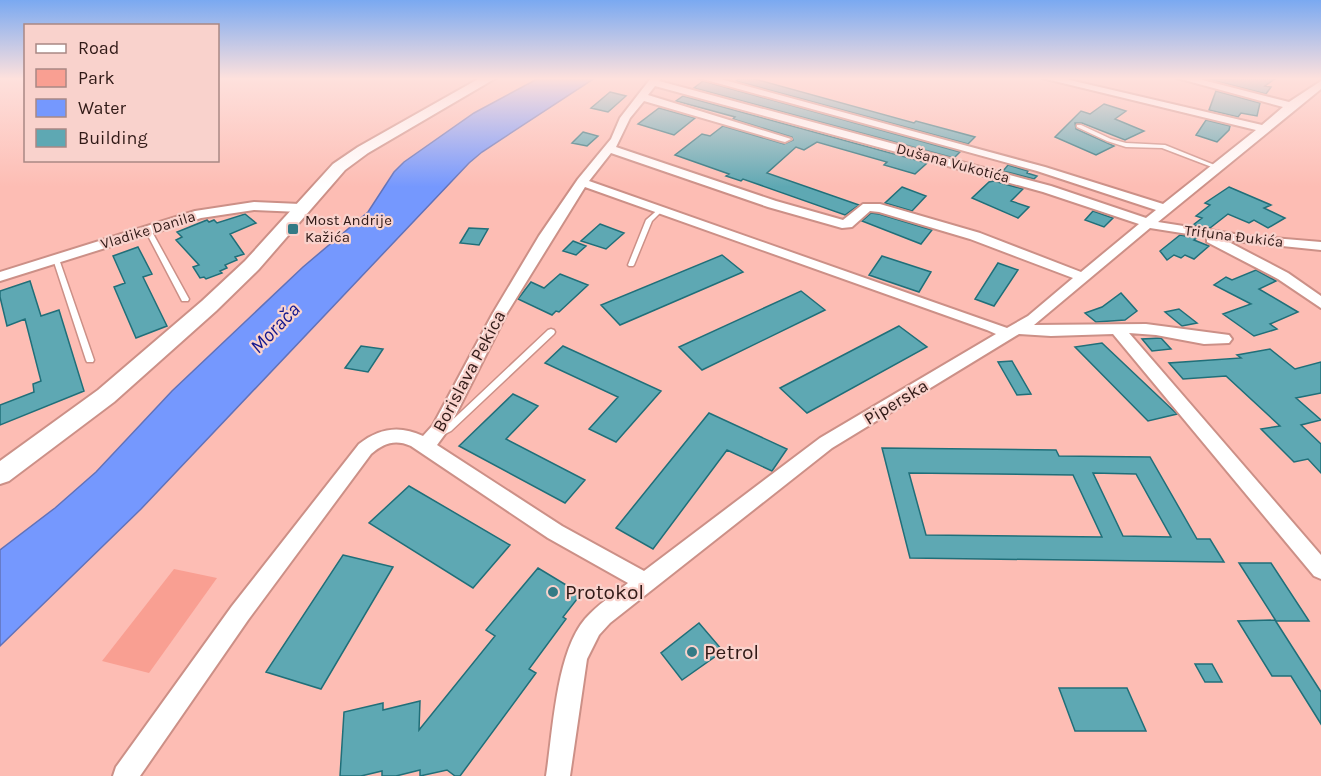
<svg xmlns="http://www.w3.org/2000/svg" width="1321" height="776" viewBox="0 0 1321 776" font-family="Karla,sans-serif">
	<style>
		.green { fill: #f99f92 }
		.water { fill: #7598fe; stroke: #6172b9; stroke-width: 1.5 }
		.building { fill: #5ea8b3; stroke: #206f79; stroke-width: 1.5; fill-rule: evenodd }
		.lines { fill: none; stroke-linecap: round; stroke-linejoin: round }
		.service-casing { stroke: #cc9087; stroke-width: 3 }
		.minor-casing { stroke: #cc9087; stroke-width: 4 }
		.secondary-casing { stroke: #cc9087; stroke-width: 4 }
		.service { fill: #fff; fill-rule: evenodd }
		.minor { fill: #fff; fill-rule: evenodd }
		.secondary { fill: #fff; fill-rule: evenodd }
		.poi-dot { fill: #337a85; stroke: #f9d2cc; stroke-width: 2 }
		.labels { text-anchor: middle; dominant-baseline: central; stroke-width: 4.5; stroke-linejoin: round; paint-order: stroke }
		.far-street-label { font-size: 15px; fill: #311a17; stroke: #f9d2cc }
		.far-poi-label { font-size: 15px; fill: #311a17; stroke: #f9d2cc; text-anchor: start }
		.street-label { font-size: 18px; fill: #311a17; stroke: #f9d2cc }
		.water-label { font-size: 20px; font-style: italic; fill: #12178e; stroke: #f9d2cc }
		.near-poi-label { font-size: 21px; fill: #311a17; stroke: #f9d2cc; text-anchor: start }
	</style>
	<rect width="100%" height="100%" fill="#fdbdb4"/>
	<!-- green -->
	<path class="green" d="M174,569L217,578L149,673L102,661Z"/>
	<!-- water -->
	<path class="water" d="M539,78H595L482,152L469,163L141,509L0,646V550L55,508L96,472L172,391L303,267L368,212L394,172L404,162L474,113Z"/>
	<!-- building -->
	<path class="building" d="M740,78H751L914,123L916,121L975,137L968,144L736,81Z
		M1276,78L1265,86L1271,87L1266,94L1208,79Z
		M703,81L960,152L954,158L694,88Z
		M1216,91L1260,103L1257,116L1241,113L1238,117L1209,110Z
		M610,92L626,96L608,112L591,108Z
		M683,96L927,163L915,174L884,165L887,162L817,142L804,150L796,147L767,173L859,205L845,215L743,179L741,181L726,176L729,174L675,155L702,134L710,136L723,126L784,144L793,140L792,137L733,119L735,117L676,101Z
		M1104,104L1126,111L1115,119L1144,131L1125,140L1082,123H1075L1076,129L1114,146L1096,155L1055,137L1081,111L1090,114Z
		M659,108L695,118L674,135L638,124Z
		M1206,120L1230,126L1229,130L1217,142L1196,135Z
		M583,132L598,136L587,146L572,143Z
		M1008,165L1028,171L1027,173L1037,176L1034,179L1003,171Z
		M994,181L1023,189L1011,201L1029,207L1018,218L972,198L989,182Z
		M902,187L926,196L912,211L885,203Z
		M1229,187L1271,205L1264,208L1285,218L1268,228L1254,220L1249,223L1228,214L1210,228L1193,225L1202,218L1196,216L1210,205L1205,203Z
		M1093,211L1113,218L1104,227L1085,220Z
		M871,213L879,214L932,230L921,244L862,221Z
		M245,214L256,223L230,234L244,254L235,257L237,260L225,265L227,268L220,271L222,273L206,279L204,277L200,278L193,267L199,265L176,240L182,237L177,232L207,220L209,222L214,220L217,223Z
		M600,224L624,233L606,249L581,241Z
		M469,228L488,229L479,245L460,243Z
		M1180,235L1197,238L1194,240L1209,246L1194,259L1185,255L1181,258L1174,255L1167,260L1160,251Z
		M573,241L586,246L576,255L563,251Z
		M138,247L152,274L143,277L167,326L136,338L114,287L125,283L113,256Z
		M722,255L743,272L620,325L601,305Z
		M882,256L931,272L919,292L869,275Z
		M998,263L1018,270L994,306L975,299Z
		M1256,270L1276,281L1259,289L1298,312L1270,324L1277,329L1254,336L1223,314L1251,304L1214,285L1226,277L1232,280Z
		M560,274L588,285L559,312L556,311L552,315L518,299L531,282L544,288Z
		M30,281L41,316L59,310L84,391L0,425V405L34,392L33,384L41,381L25,319L7,326L0,297V291Z
		M801,291L825,310L702,370L679,347Z
		M1121,293L1137,311L1125,320L1096,322L1085,313L1102,307Z
		M1179,309L1197,323L1182,326L1165,312Z
		M899,326L927,347L807,413L780,388Z
		M1161,338L1171,349L1152,351L1142,339Z
		M1102,343L1177,414L1148,421L1075,347Z
		M361,346L383,349L368,372L345,368Z
		M563,346L661,391L616,442L589,429L618,397L545,363Z
		M1270,349L1295,369L1321,362V393L1296,398L1321,420L1301,425L1321,444V473L1308,459L1294,462L1261,429L1280,426L1226,376L1183,379L1169,363L1241,358L1237,355Z
		M1012,361L1031,394L1017,395L998,362Z
		M513,394L538,406L506,439L585,480L565,503L459,446Z
		M709,413L787,449L772,471L727,450L653,549L616,528Z
		M882,448L1056,450L1059,456L1150,457L1197,539H1210L1224,562L910,558ZM909,473L1073,475L1102,537L926,535ZM1093,473L1136,474L1171,537L1123,536Z
		M409,486L510,545L473,588L369,523Z
		M343,555L393,567L321,689L266,672Z
		M1239,563H1271L1309,621H1276Z
		M538,568L581,594L563,617L566,619L529,669L536,673L460,776H455L447,770L420,776V770L396,776H382V771L361,776H340L344,712L383,703V710L420,701L419,730L495,636L486,630Z
		M1275,620L1321,692V724L1291,676H1272L1238,621Z
		M699,623L723,651L682,680L661,653Z
		M1195,664H1212L1222,682H1205Z
		M1059,688H1127L1146,731H1075Z"/>
	<g class="lines">
		<!-- service casing -->
		<g class="service-casing">
			<path id="service" d="M1077,125H1081L1111,139L1126,143L1165,145L1222,168L1217,169L1162,148L1126,147L1107,141L1077,127Z
				M661,207L664,209L652,221L634,265L633,266H629L628,265L646,220Z
				M148,228L151,230L189,299L188,301H182L181,299L145,230Z
				M56,257L59,259L94,360L93,362H87L86,360L53,259Z
				M551,329L554,330L555,332L554,334L451,431L441,436L438,435L437,433L438,431L445,427L548,330Z"/>
		</g>
		<!-- minor casing -->
		<g class="minor-casing">
			<path id="minor" d="M651,78H661L659,81L1051,186L1146,218L1156,210L1037,171L699,78H717L1045,167L1163,204L1256,130L1042,78H1061L1262,125L1283,107L1177,78H1195L1289,102L1321,81V89L1158,222L1247,236L1321,242V250L1225,240L1288,273L1321,296V308L1278,279L1207,242V237L1150,228L1034,325L1146,324L1229,335L1232,339L1229,343L1204,344L1156,335L1129,333L1321,555V579L1314,576L1113,334L1051,336L1019,334L832,448L610,623L599,635L587,659L570,776H546C553,731 556,653 585,619C597,605 614,594 628,583L548,538L411,446C395,439 384,443 371,454L248,620L140,776H113L116,767L232,606L359,444C379,428 400,425 423,436L433,425L493,313L539,236L578,179L611,139L620,118ZM655,86L1043,192L1139,224L1081,272L980,233L880,204H863L843,220L776,201L616,147L630,118L644,101L781,141L785,142L791,139L648,95ZM611,153L768,207L842,228L852,227L870,211L879,212L970,239L1073,278L1028,316L1007,328L589,181ZM585,187L987,330L996,334L820,438L644,571L562,526L437,445L448,430L507,313Z
				M254,202L300,204L306,208L300,212L254,210L201,218L0,281V272L195,211Z"/>
		</g>
		<!-- secondary casing -->
		<g class="secondary-casing">
			<path id="secondary" d="M480,78H496L368,153L345,170L259,269L216,311L114,402L9,481L0,484V461L98,390L202,301L245,261L333,164L358,147Z"/>
		</g>
		<!-- service -->
		<use href="#service" class="service"/>
		<!-- minor -->
		<use href="#minor" class="minor"/>
		<!-- secondary -->
		<use href="#secondary" class="secondary"/>
	</g>
	<!-- sky -->
	<linearGradient id="sky" x2="0" y2="1"><stop stop-color="#7aa9f1"/><stop offset="0.42" stop-color="#fee1dd"/><stop offset="1" stop-color="#fee1dd" stop-opacity="0"/></linearGradient>
	<rect width="1321" height="187" fill="url(#sky)"/>
	<!-- markers -->
	<g class="poi-dot">
		<rect x="287" y="223" width="12" height="12" rx="3"/>
		<circle cx="553" cy="592" r="6"/>
		<circle cx="692" cy="652" r="6"/>
	</g>
	<g class="labels">
		<!-- far-street labels -->
		<g class="far-street-label">
			<text transform="translate(953 163) rotate(15)">Dušana Vukotića</text>
			<text transform="translate(148 230) rotate(-17)">Vladike Danila</text>
			<text transform="translate(1234 236) rotate(7)">Trifuna Đukića</text>
		</g>
		<!-- far-poi labels -->
		<g class="far-poi-label">
			<text x="305" y="220">Most Andrije<tspan x="305" dy="17">Kažića</tspan></text>
		</g>
		<!-- street labels -->
		<g class="street-label">
			<text transform="translate(469 371) rotate(-62)">Borislava Pekica</text>
			<text transform="translate(896 402) rotate(-31)">Piperska</text>
		</g>
		<!-- water labels -->
		<g class="water-label">
			<text transform="translate(275 328) rotate(-46)">Morača</text>
		</g>
		<!-- near-poi labels -->
		<g class="near-poi-label">
			<text x="565" y="592">Protokol</text>
			<text x="704" y="652">Petrol</text>
		</g>
	</g>
	<!-- legend -->
	<rect x="24" y="24" width="195" height="138" fill="#f9d2cc" stroke="#a98884" stroke-width="1.5"/>
	<rect x="36" y="44" width="30" height="9" fill="#ffffff" stroke="#a98884" stroke-width="1.5"/>
	<text x="78" y="54" font-size="18" fill="#311a17">Road</text>
	<rect x="36" y="69" width="30" height="18" fill="#f99f92" stroke="#a98884" stroke-width="1.5"/>
	<text x="78" y="84" font-size="18" fill="#311a17">Park</text>
	<rect x="36" y="99" width="30" height="18" fill="#7598fe" stroke="#a98884" stroke-width="1.5"/>
	<text x="78" y="114" font-size="18" fill="#311a17">Water</text>
	<rect x="36" y="129" width="30" height="18" fill="#5ea8b3" stroke="#a98884" stroke-width="1.5"/>
	<text x="78" y="144" font-size="18" fill="#311a17">Building</text>
</svg>
